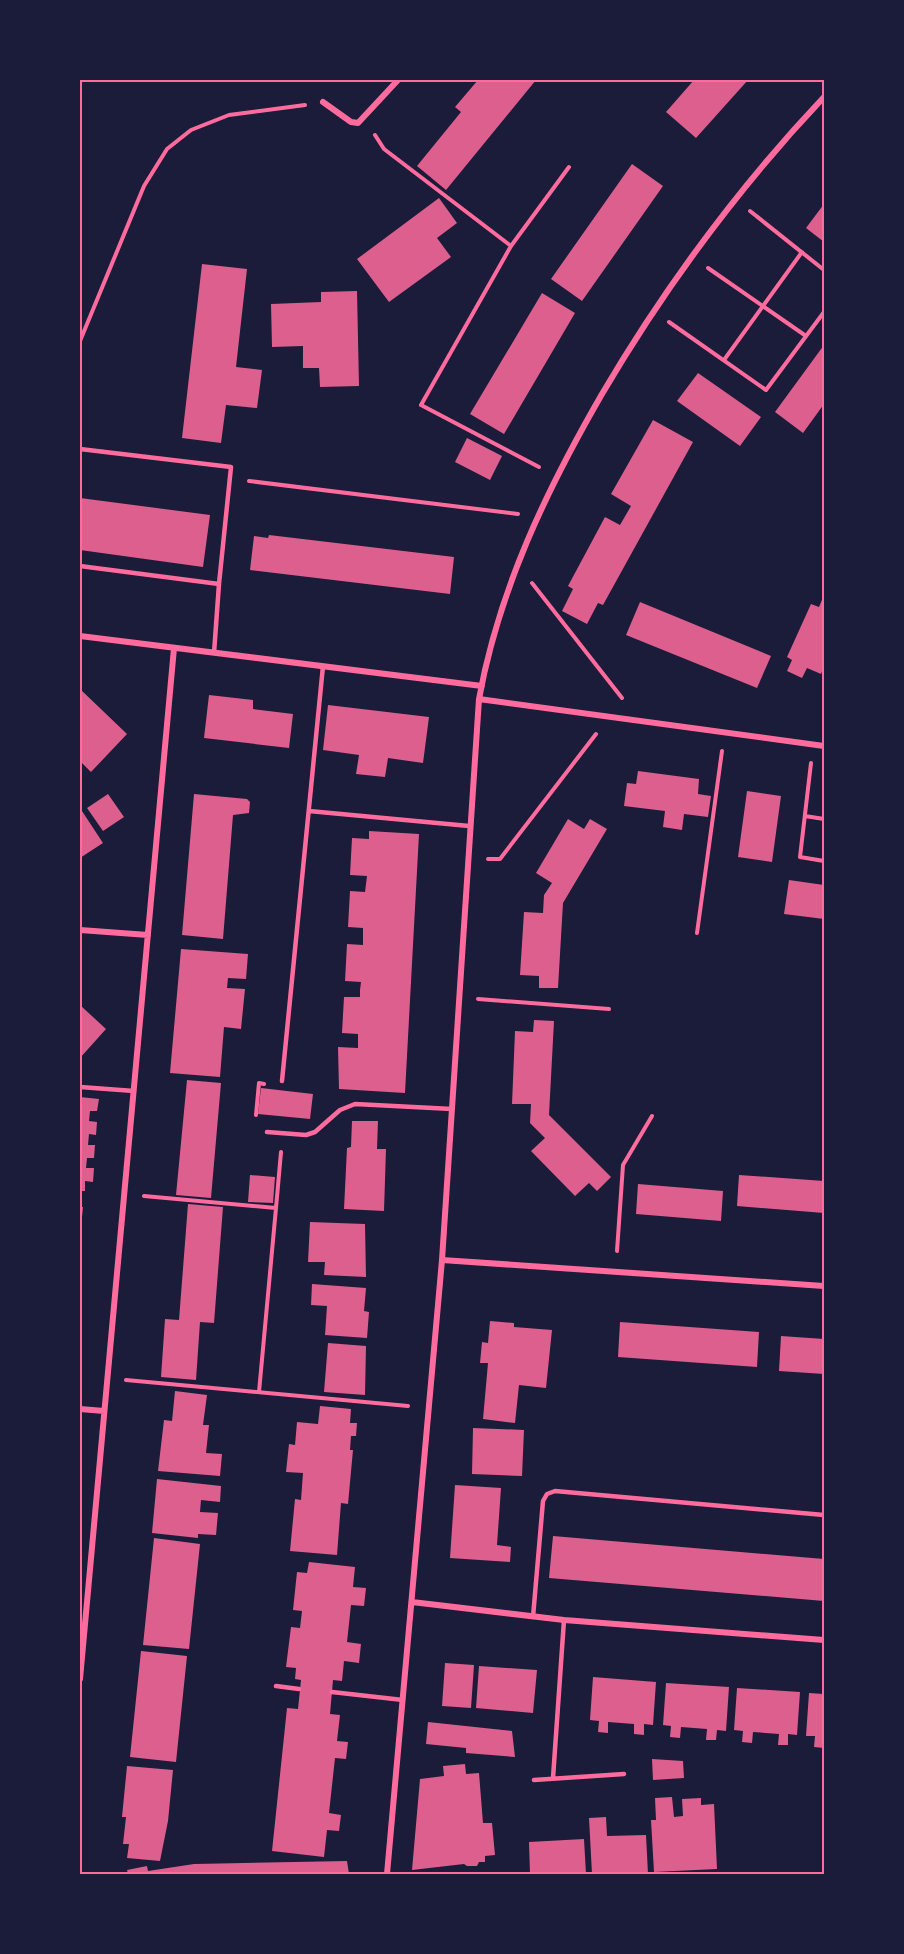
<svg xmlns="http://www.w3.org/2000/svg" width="904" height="1954" viewBox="0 0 904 1954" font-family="'Alegreya Sans',sans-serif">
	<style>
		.building { fill: #dd5f8e }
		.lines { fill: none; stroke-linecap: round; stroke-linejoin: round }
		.path { stroke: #ff6b9d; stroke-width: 4 }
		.service { stroke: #ff6b9d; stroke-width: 4.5 }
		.minor { stroke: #ff6b9d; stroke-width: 6 }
		.neatline { fill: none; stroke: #ff6b9d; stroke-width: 2 }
	</style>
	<rect width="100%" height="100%" fill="#1b1b3a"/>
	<!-- building -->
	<path class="building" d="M478,80H536L446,190L417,166L461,112L455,107Z
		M694,80H748L696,138L666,112Z
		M632,164L663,186L582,301L551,279Z
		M439,198L457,223L437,238L451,257L389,302L357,259Z
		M824,204V242L806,228Z
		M202,264L247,269L236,367L262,370L257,408L226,405L221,443L182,438Z
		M357,291L359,386L320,387L319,368H303V346L272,347L271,304L321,302V292Z
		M542,293L575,313L504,434L470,414Z
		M824,345V404L803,433L775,412Z
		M698,373L761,417L740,446L677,401Z
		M653,420L693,442L603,605L598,603L587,624L562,611L573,589L568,586L605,517L620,525L631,506L611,494Z
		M467,438L502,456L490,480L455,462Z
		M80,498L210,515L203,567L80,550Z
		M269,535L454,557L450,594L250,570L254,536L268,538Z
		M824,595V666L821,674L807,668L802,678L787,671L792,660L787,657L811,604L819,607Z
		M640,602L771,656L757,688L626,635Z
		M80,689L127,734L91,772L80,761Z
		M209,695L253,700V709L293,714L289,748L204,738Z
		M328,705L429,717L423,763L388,758L385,777L356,774L359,755L323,750Z
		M638,771L699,779L698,794L711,796L708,817L684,814L682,830L663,827L665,811L624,806L627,783L636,784Z
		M747,791L781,796L772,862L738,857Z
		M108,794L124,817L103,831L87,808Z
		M194,794L247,799L250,802L249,813L233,815L223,939L182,935Z
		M80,808L103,843L80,858Z
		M568,819L584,829L590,819L607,829L563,903L558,988H539V976L520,975L524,912L543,913L544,895L552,883L536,873Z
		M369,831L419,834L405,1093L339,1089L338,1047L358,1048V1034L342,1033L344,997H360V990L361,982L345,981L347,944L363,945V928L348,927L350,891L365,892L367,876L350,875L352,838L369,839Z
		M789,880L824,885V919L784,914Z
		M181,949L248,954L246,979L228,978L227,988L245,989L241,1029L224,1027L220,1077L170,1073Z
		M80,1005L106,1029L80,1058Z
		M534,1020L554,1021L549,1115L611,1177L597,1191L589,1183L575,1196L531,1151L545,1138L530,1123L531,1104H512L515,1031L533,1032Z
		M187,1080L221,1083L211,1198L176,1195Z
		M261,1088L313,1094L310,1119L258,1114Z
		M80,1097L99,1099L97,1111H90L89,1121L97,1122L96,1135L89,1134L88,1145H95L94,1158H87L86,1168H94L93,1182L85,1181V1191H80Z
		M352,1121H378L377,1149H386L384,1211L344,1209L347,1148L351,1147Z
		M250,1175L275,1177L273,1203L248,1202Z
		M739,1175L824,1181V1213L737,1206Z
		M638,1184L723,1191L721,1221L636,1214Z
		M188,1204L223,1207L214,1323L200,1322L196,1380L161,1377L165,1319L179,1320Z
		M80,1207H83L81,1227H80Z
		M310,1222L365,1224L366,1277L324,1275L325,1262H308Z
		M312,1284L366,1288L364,1311L369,1312L367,1338L325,1335L327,1306L311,1305Z
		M490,1321L514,1323V1327L552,1330L546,1388L519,1385L515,1423L483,1419L488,1363H480L482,1342L488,1343Z
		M620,1322L759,1332L757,1367L618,1357Z
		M781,1336L824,1339V1374L779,1371Z
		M328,1343L366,1346L365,1395L324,1392Z
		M175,1391L207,1395L203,1425H209L206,1453L222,1454L220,1476L158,1471L164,1420L172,1421Z
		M320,1406L351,1409L350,1423H357L356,1436H351L350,1450H353L348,1504L341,1503L337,1555L290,1551L295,1499L301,1500L303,1473L286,1472L289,1444L295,1445L297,1422L318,1424Z
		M473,1428L524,1430L522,1476L472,1474Z
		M157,1479L221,1486L220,1502L201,1500L200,1512L218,1513L216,1535L198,1534V1538L152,1533Z
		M455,1485L501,1488L497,1545L511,1547L510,1562L450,1558Z
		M553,1536L824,1559V1601L549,1578Z
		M154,1538L200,1544L189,1649L143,1645Z
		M309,1562L355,1567L353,1587L366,1588L364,1606L351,1605L347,1642L361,1644L359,1663L344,1661L342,1681L333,1680L330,1714L340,1715L337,1741L348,1742L346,1759L335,1758L329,1813L341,1815L339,1831L327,1830L324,1857L272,1851L287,1708L298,1709L301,1680L295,1679L296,1668L286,1667L291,1627L300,1628L302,1611L293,1610L297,1572L307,1573Z
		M141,1651L187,1656L176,1762L130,1757Z
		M445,1663L474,1665L471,1708L442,1706Z
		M479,1666L537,1670L533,1713L476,1708Z
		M593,1677L656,1682L653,1725L644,1724V1735L634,1734V1724L608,1722V1733L598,1732L599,1721L590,1720Z
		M666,1683L729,1687L726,1731L717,1730L716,1740H706L707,1729L681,1727L680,1738L670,1737L671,1726L663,1725Z
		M737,1688L800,1692L797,1735L788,1734V1745H778L779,1734L753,1732L752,1743L742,1742L743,1731L734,1730Z
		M809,1693L824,1694V1748L814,1747L815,1736H806Z
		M428,1722L512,1731L515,1757L466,1753V1748L426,1744Z
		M652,1759L683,1761L684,1778L653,1780Z
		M465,1764L466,1774L479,1773L483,1823H492L495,1855L485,1856V1862H479L477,1866H467L464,1864L412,1870L420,1779L444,1776L443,1766Z
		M127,1766L173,1770L168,1821L160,1861L127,1858L129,1844H123L126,1817H122Z
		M672,1797L674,1817L683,1816L682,1799L701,1798V1805L714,1804L717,1869L654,1872L651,1820H656L655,1798Z
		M606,1817L607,1836L646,1835L648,1874H592L589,1818Z
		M584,1839L586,1874H530L529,1842Z
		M347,1861L349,1874H128L127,1870L147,1866L148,1871L194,1864Z"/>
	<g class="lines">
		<!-- path -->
		<path class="path" d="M375,135L384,149L511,246
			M750,211L824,270
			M708,268L806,336
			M669,322L766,390L824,312
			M80,341L144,186L167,149L191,130L229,115L305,105
			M724,360L802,252
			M539,467L421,405L511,246L569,167
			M249,481L518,514
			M532,583L622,698
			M811,763L800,857L824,861
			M805,816L824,819
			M488,859H500L596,734
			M697,933L722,751
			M478,999L609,1009
			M256,1115L259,1083L264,1084
			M144,1196L276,1208L259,1392
			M276,1208L281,1152
			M617,1251L623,1165L652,1116
			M126,1380L408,1406"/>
		<!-- service -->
		<path class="service" d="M80,449L231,467L219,584
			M80,566L219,584L214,653
			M309,811L469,826
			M282,1081L323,666
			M80,1087L134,1091
			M267,1132L306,1135L315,1132L340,1110L355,1104L452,1109
			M533,1617L543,1501L547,1494L555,1491L824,1515
			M276,1686L299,1689
			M332,1692L403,1700
			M553,1778L564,1620
			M534,1780L624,1774"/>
		<!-- minor -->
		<path class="minor" d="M323,102L351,122L358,123L398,80
			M80,636L482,686
			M479,699L824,746
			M80,930L148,935
			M442,1260L824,1286
			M80,1409L104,1411
			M412,1602L564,1620L824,1640
			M80,1679L174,648
			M387,1874L442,1260L479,699C499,589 546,491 602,394C665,287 739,187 824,97"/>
	</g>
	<!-- border -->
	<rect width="904" height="1954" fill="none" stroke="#1b1b3a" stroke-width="162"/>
	<rect x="81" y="81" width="742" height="1792" class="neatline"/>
</svg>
